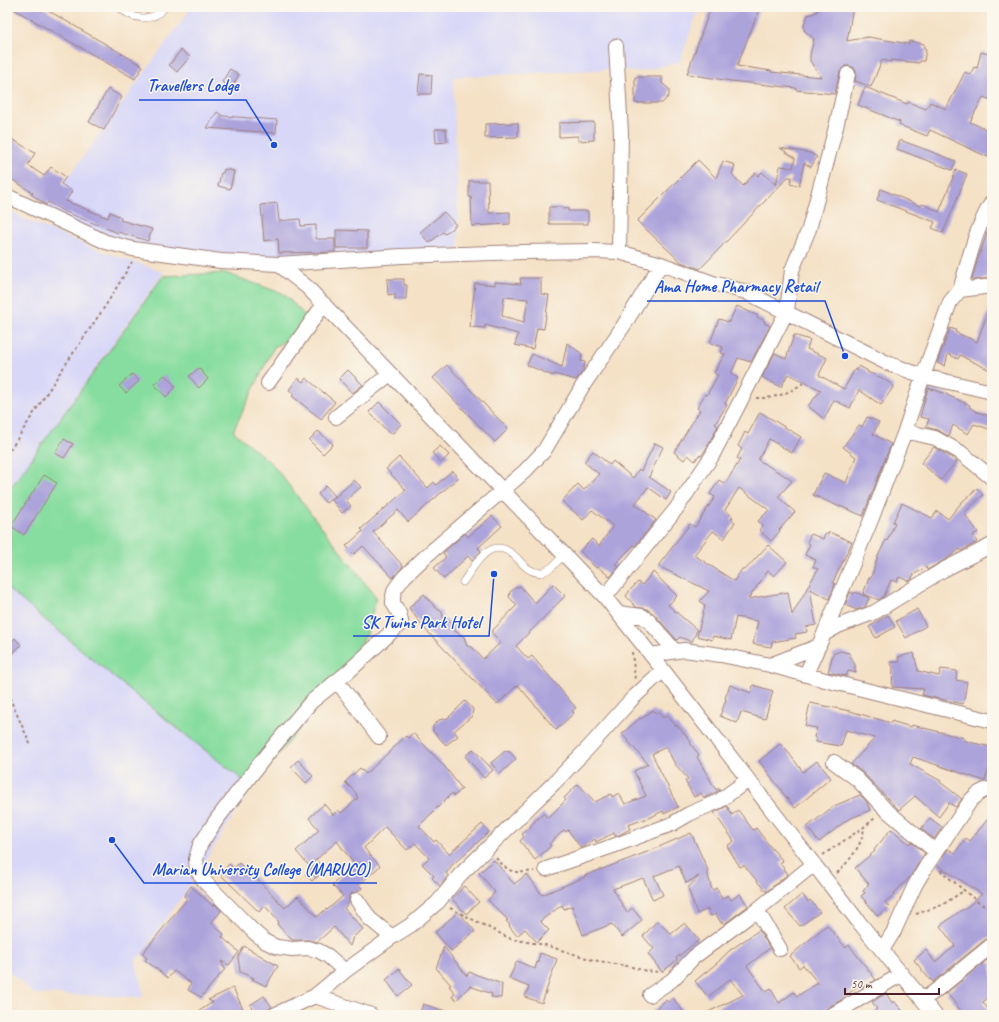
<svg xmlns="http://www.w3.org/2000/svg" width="999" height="1022" viewBox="0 0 999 1022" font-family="Caveat,sans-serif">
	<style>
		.built { fill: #d8d7f8 }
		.green { fill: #87dd9f; stroke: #687e65 }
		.building { fill: #aca3db; fill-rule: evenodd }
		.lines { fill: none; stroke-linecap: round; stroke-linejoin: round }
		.lane-casing { stroke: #9f8078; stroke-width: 8 }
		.street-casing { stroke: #9f8078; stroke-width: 16 }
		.path { stroke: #9f8078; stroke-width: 2; stroke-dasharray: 3 3; stroke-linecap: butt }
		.lane { stroke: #fff; stroke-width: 7 }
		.street { stroke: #fff; stroke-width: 14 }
		.leader { fill: none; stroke: #1d4ed8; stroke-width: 1.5 }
		.callout-dot { fill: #1d4ed8; stroke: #fbf7ec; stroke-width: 1.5 }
		.callout-label { font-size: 17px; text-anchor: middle; font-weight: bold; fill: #1d4ed8; stroke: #fbf7ec; stroke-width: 3; stroke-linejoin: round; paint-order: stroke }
	</style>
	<rect width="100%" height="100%" fill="#fbf7ec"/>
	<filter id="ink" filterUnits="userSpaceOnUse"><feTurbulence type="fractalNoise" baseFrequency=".025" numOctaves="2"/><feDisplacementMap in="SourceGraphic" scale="8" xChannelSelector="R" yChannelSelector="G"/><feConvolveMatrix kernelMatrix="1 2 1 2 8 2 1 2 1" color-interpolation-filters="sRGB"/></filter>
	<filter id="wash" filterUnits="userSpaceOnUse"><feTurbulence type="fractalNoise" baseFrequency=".012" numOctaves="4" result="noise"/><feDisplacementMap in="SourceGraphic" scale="16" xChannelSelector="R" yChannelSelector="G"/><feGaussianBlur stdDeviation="0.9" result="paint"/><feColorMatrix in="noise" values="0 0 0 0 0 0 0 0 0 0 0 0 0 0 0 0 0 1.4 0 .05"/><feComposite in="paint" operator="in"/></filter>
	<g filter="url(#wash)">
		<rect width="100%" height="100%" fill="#f4e1c6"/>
		<!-- built -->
		<path class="built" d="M192,7H699L680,62L638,72L616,69L453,77L459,249L263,261L141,253L43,212Z
			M7,209L26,220L101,251L164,272L7,493Z
			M7,588L144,702L252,787L184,894L136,961L144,997L34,994L7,970Z"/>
		<!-- green -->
		<path class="green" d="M225,273L284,294L313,324L274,347L233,431L273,465L376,597L367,634L323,699L252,787L144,702L7,588V493L163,276Z"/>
		<g id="blocks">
			<!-- building -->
			<path class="building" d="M10,7H42L143,66L135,79Z
				M711,7H760L737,66L772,71L771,72L821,77L810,61V55L814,39L804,30V24L808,15L817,12L818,7H853L847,41L868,37L909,44V41L924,44V49H926L924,61H920L919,63L891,60V62L882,60L871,87L855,81L856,72L854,68L849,66H845L842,69L840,72L835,94L796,90V88L731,81L687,74Z
				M181,50L190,57L177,72L169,65Z
				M981,52L992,55V100L983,97L970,122L992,132V159L930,130L927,136L899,125L900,122L858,105L865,87L907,104L908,102L926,109L930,102L946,109L965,72L970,75L974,67L977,68Z
				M230,69L239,75L231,88L222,82Z
				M420,74L432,75L431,94H418Z
				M635,77H662V83L669,89V96L662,103H635Z
				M108,89L122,97L104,130L89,122Z
				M217,112L223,116L277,120L276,133L207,128Z
				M594,122V140L578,141V136L559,137V123Z
				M518,123V137L485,138V124Z
				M435,129H446L447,142L436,143Z
				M7,136L35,153L28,165L44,176L51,167L66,177L61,184L72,191L66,201L108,218L110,212L121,217L120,220L152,229L148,241L118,232V233L63,211L48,202L46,205L31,194L33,193L7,176V153L10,150L7,148Z
				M900,140L956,161L952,170L897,149Z
				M780,148L810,153L817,157L811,167L804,163L799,186L790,184L792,177H788L700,269L681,262L637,221L698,160L716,178L723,161L735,165L732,174L743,186L755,173L758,176L762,172L776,185L780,166L793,168L795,158Z
				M224,169L234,171L230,189L218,186L221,173H223Z
				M956,170L967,174L943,233L932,228L935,222L877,200L881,189L920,206L923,204L939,212Z
				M469,181H488L489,213L510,212V224L472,226L471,197H469Z
				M277,203L279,221L300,219L301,226L316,225V239H335V252L279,253L278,239L264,241L261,205Z
				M549,207H563V209L568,208V211H588V224H549Z
				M444,212L456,225L445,234L443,232L429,243L420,232Z
				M992,220V278L975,280L972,279L978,258Z
				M336,230L367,231V248H336Z
				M520,278H541V294L549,295L544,329L537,328L533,349L515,345L518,334L485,325V328L470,327L475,283L495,285V282L521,284ZM504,297L528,299L524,322L502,316Z
				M387,279H404V285H407L406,299H395V294L388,295Z
				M991,304H992V371L967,359L960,355L958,359L948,354L945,366L937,363L950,328L956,330L955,332L977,342Z
				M737,306L758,316L757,317L765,321L764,323L770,326L751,362L738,358L731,374L738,378L725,404L727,405L715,424L718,426L706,449L701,456L699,455L695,461L688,455L684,460L674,452L700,410L697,408L705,394L707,395L718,375L714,373L725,354L721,353L723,347L710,343L719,319L729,322Z
				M794,335L810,340L807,349L827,358L819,375L844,389L855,369L857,371L859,366L868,371L867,372L882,378L894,386L881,405L859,390L850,408L834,400L824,419L808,406L821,390L788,374L781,387L762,377L775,353L786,359Z
				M567,343L582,354L581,361L585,362L583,371L576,380L554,374L553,376L527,365L532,354L562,367Z
				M447,365L508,429L495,442L433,378Z
				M199,368L208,379L199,388L189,376Z
				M348,370L363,385L352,393L339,379Z
				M132,374L139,381L126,393L119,386Z
				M165,375L176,387L166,397L154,384Z
				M298,378L303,382L306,378L335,402L321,419L292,396L294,394L289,390Z
				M928,388L947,394V395L970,405L969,407L977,412L992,417V423L989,429L974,424L968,434L953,425L949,436L937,430L926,427L929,419L920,417Z
				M379,402L401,424L393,433H389L369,412Z
				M760,412L801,437L792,453L769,439L758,460L787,477L792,481L778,497L795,512L779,530L780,531L771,541L759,530L763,525L758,521L769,510L739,488L725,510L733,517L731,519L735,522L724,539L713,531L694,555L734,581L742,569L745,570L768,545L787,562L774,576L768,571L748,599L788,592L792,615L818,569L813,567L816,560L805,555L810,544L807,542L811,534L823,539L825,533L828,535L829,532L852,542L833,582L835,584L829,599L810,589L816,625L806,627L807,632L795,634L796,638L772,642L771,647L753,644L758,621L736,617L731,640L713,636L712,640L697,636L705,606L700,601L709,591L658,566L690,524L695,527L715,497L710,494L719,480L725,484L740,460L737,458L742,449L738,446L745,432L748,434Z
				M867,417L879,422L873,434L891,444L863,516L840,506V507L813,495L824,473L846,483L856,457L843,447L859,425L862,427Z
				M318,431L333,444L323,454L309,440Z
				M64,439L73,444L64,458L55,453Z
				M655,443L663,447L649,477L671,492L666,500L648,487L635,504L656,520L635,546L634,545L615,564L619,567L610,577L598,567L596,568L580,551L592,539L599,546L613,526L592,510L583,520L562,501L578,484L584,490L599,474L584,462L593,451L610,465L613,461L633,478L639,469L641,471Z
				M440,446L449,455L441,463L432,453Z
				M934,447L957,461L941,480L921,463Z
				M399,457L428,488L434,482L436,485L452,471L458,478L408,522L398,510L373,532L403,566L393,578L363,546L354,554L346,546L363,531L361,529L406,490L386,469Z
				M44,475L57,483L24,535L11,526Z
				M354,480L361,487L346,500L351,506L342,513L332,500Z
				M326,486L335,496L326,503L318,494Z
				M977,488L983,495L964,513L978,532L973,535L977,542L961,551L960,549L948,558L927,570L926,567L913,575L912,579L909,581L899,577L897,582L891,580L884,596L879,600L863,594L869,578H871L878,556L886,540L887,541L895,523L893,522L902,503L932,518L937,511L948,519L961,503Z
				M492,516L502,526L478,548L481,551L472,561L468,556L444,579L434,568L446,557L443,553L465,533L468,537Z
				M653,572L677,596L668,605L697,630L692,642L680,637L677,640L654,614L647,609L636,607L626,596L629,592V591L638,582L642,585Z
				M553,584L565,596L516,646L528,659L532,656L576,708L572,711L574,713L556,730L518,685L497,704L424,628L409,608L424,594L436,608L442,612L443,618L454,625L455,631L464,637L467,646L472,647L483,659L501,642L491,632L517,605L509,597L510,592L515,588L520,586L535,603Z
				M850,592L854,594L855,592L869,598L865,607L857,610L845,605Z
				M917,609L926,626L906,638L896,621Z
				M888,615L895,627L876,638L869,627Z
				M15,638L21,645L7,660V646Z
				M840,651L849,653L856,667H854L856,673L848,671L846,676L828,672L833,654Z
				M914,653L918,671L939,676L941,669L957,671L956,680L967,682L963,704L922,695L924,689L892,687L893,667L890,662H899L898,657Z
				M730,685L751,693L753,685L773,691L765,719L741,712L737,723L720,716L726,699L725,698Z
				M465,701L473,709L472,716L454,731L458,736L446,745L433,731V726L439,720L448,718Z
				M810,703L850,711L891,723V721L911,727L912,725L964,738V740L969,742L991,747L990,754H992V764H990L985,781L913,757L910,764L941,781L940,782L962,799L956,807L949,803L939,817L915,796L899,810L863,773L851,764L875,738L846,730L841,746L816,742V738L814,737L817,728L805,726Z
				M653,710L657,714L659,712L663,718L667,715L676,726L677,725L691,742L690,743L699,755L697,757L716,790L719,788L720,790L704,798L701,793L694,797L685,781L688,779L675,764L666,747L652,754L678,807L664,814L663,811L651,817L628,825L630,829L619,835L615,836L614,833L596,842L595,839L581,848L568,830L566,832L564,830L549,844L551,846L535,860L520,841L524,837L522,834L531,827L530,826L543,813L548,818L566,800L564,798L578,784L595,802L611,794L612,797L619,793L625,804L646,796L634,771L648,764L622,734L640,718L641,719Z
				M413,733L445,767L462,789L454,796L452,793L419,826L434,842L436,840L449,854L482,824L489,832L450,867L451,868L446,873L448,876L440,886L432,878L434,876L422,864L429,858L415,843L407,850L385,827L364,848L380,866L359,885L362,888L357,892L352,893L349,897V903L344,908L363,929L353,937L350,946L334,927L317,942L308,940H292L277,924L279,922L265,906L259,912L220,874L229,864L234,868L239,863L260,882L285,908L298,896L317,917L326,909L327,910L343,896L332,885L354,864L337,841L309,866L296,851L319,830L309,818L324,804L333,815L338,810L341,813L358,798L356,795L357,794L345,782L360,768L366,774L406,736L408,738Z
				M780,744L788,752L803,772L817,761L831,778L795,808L782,792V791L759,761Z
				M473,749L493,770L484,778L465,756Z
				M505,751L510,752L516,759L500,774L491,763Z
				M298,760L313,776L306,783L291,767Z
				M860,795L867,802L870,810L847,820L819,842L807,827L834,806Z
				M727,806L732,815L738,810L753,830L756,828L768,844L783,861L780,863L788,874L766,892L744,865L740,867L727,846L734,841L714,813Z
				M992,814V937L987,938L933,982L931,979L930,980L914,960L926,950L935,962L955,946L940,926L963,909L964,910L982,894L937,865L948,849L955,853L966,838L970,841Z
				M930,818L942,827L934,839L921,829Z
				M891,829L909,844L911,842L925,853L910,877L894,893L895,894L885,902L889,907L878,916L861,896L865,893L863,891L869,884L855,868L875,851L874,850Z
				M691,833L708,870L707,871L712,890L717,888L722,899L728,895L731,900L740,894L748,906L724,924L723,922L721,923L716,914L711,916L708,909L697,914L688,888L699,876L686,883L679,866L654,876L663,895L653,900L643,878L613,889L627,913L632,908L642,920L622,937L612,924L583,935L572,906L564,909L562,905L540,921L549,930L537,942L525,929L517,936L509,926L510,925L506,921L508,920L488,900L495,892L479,873L494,860L514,884L527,874L542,895L585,877L584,876L647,852Z
				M318,862L324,870L312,881L305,874Z
				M191,886L213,906L215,904L221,911L211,923L224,934L222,937L239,952L229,965L221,961L225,969L201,997L188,990L191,983L174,971L168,978L145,960L147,958L142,954L187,899L184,896Z
				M464,886L479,902L466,914L452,899Z
				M802,894L808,902L810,900L820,912L800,926L785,909Z
				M458,912L475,931L451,951L435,932Z
				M657,921L671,934L685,923L699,940L676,958L677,960L662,972L648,954L654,949L643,936Z
				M827,925L846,948L849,945L876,980L861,988L859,985L841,1000L827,1008L822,1015H702L743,995L730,979L708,997L695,981L717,963L729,951L759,930L770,948L747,966L766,992L771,989L779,1003L794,992L797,996L818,983L803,965L799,968L790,956Z
				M244,946L278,966L266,986L252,979L254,978L240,972L238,957Z
				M444,947L467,976L469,972L502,984L501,998L491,997L492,994L470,986L456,1000L452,997L455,993L449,986L451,985L436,968Z
				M540,953L557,959L542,1003L525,997L529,987L509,979L517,961L535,969L537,962L539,963L538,961Z
				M987,960L992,965V995L983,1002L992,1015H964L947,993L944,995Z
				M399,969L412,985L398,996L386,980Z
				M233,988L244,1011L236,1015H193L213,1002L208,1000Z
				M886,993L892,1003L894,1001L906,1015H871L877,1009L872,1002Z
				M264,996L272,1007L259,1015H256L250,1005Z
				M673,998L686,1015H648L666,1000L668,1002Z
				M423,1004L452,1013L451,1015H419Z"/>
		</g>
	</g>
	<g filter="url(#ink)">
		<use href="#blocks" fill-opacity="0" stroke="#9f8078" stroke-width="1"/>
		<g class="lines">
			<!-- lane casing -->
			<g class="lane-casing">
				<path id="lane" d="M119,7C133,20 152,23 165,7
					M463,582C478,561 492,532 518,559C525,567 530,572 541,573L551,568L564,555"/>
			</g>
			<!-- street casing -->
			<g class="street-casing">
				<path id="street" d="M616,46L621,133L619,252
					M7,196L106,242L133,249L221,261L278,264L307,287L605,597L663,670L858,921L935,1015
					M278,264L402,256L522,252L594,251L619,252L661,264L713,283L746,292L887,363L923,376L992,392
					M960,290C969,260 975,229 992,202
					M268,383L324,304
					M336,417L390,374
					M905,431L935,438L960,452L992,478
					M605,597L676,509L712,456L787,311L792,270L809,229L836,127L848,74
					M618,613L642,616L649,621L675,651
					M824,634L838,626L875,612L943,570L992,545
					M651,655L684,650L721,655L770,665L825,680L992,721
					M770,665L819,646
					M806,674L824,634L837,602L871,520L905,431L923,376L950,302L960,290L992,286
					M337,681L379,737
					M834,762L857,779L885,809L936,852
					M546,869L613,846L672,824L689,814L719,801L748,780
					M357,900L370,919L392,937
					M757,910L780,949
					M882,950L894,931L915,885L927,865L971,800C977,794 983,789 992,789
					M345,971L328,956L319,951L308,948L292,949L277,947L266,942L254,932L205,882L197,870L196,859L200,845L217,819L268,753L311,702L348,672L400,624L401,621L399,613L393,603V596L395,589L404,577L426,556L524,472L544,451L582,387L624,325L661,264
					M650,995L672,980L694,957L757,910L814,864
					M315,996L371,1015
					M923,1000L943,985L992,945
					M274,1015L315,996L345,971L392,937L411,925L438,902L460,875L554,783L590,746L631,700L663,670
					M832,1015L902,974"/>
			</g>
			<!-- path -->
			<path class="path" d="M756,398C774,399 790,393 803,383
				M7,455L59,374L106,305L132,262
				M632,652L635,679
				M7,692L31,746
				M823,855L864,827L875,818
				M496,858C509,873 515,874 534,871
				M940,870L979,903L992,910
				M837,873C850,860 862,846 864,828
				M450,908L511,939L545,945L593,960L632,967L646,971L660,972
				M916,914L942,905L965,890"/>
			<!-- lane -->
			<use href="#lane" class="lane"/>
			<!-- street -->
			<use href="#street" class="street"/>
		</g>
	</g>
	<!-- callouts -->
	<path class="leader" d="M274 145L246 100H139M845 356L825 301H647M494 574L489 636H353M112 840L144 883H377"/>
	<g class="callout-dot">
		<circle cx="274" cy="145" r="4"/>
		<circle cx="845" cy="356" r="4"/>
		<circle cx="494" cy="574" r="4"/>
		<circle cx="112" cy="840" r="4"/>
	</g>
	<g class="callout-label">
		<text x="193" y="91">Travellers Lodge</text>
		<text x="736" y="292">Ama Home Pharmacy Retail</text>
		<text x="421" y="628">SK Twins Park Hotel</text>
		<text x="261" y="875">Marian University College (MARUCO)</text>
	</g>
	<!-- margin -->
	<rect width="999" height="1022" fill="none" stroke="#fbf7ec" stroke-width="24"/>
	<!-- scale -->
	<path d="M845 988v6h94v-6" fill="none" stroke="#4a1f2b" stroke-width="2"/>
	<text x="851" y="988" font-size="12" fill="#4a1f2b" stroke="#fbf7ec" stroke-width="3" paint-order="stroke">50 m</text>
</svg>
